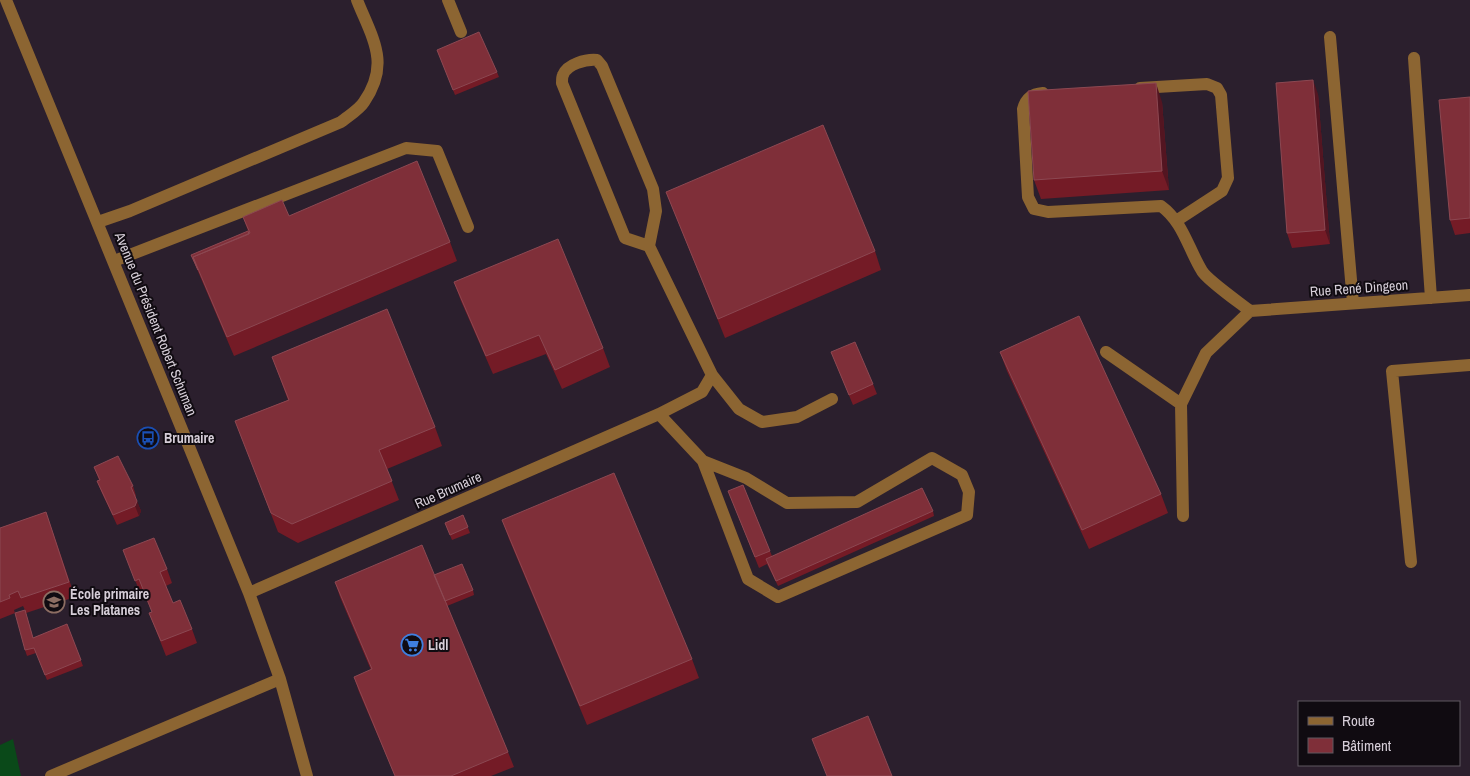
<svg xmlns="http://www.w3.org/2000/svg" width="1470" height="776" viewBox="0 0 1470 776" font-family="'Archivo Narrow',sans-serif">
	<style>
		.green { fill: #0a4919 }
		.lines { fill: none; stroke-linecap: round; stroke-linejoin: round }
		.minor { stroke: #8c6532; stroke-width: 12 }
		.wall { fill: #741b26 }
		.shaded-wall { fill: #531521 }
		.building { fill: #7f2f39; stroke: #8c4852 }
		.labels { text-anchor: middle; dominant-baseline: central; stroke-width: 4; stroke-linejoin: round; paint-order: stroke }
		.street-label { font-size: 14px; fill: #d6ced8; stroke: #100b11 }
		.poi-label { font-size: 14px; font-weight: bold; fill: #d6ced8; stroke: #100b11; text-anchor: start }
	</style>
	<rect width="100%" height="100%" fill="#2b1f2d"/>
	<!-- green -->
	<path class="green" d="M13,739L21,776H0V745Z"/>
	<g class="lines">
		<!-- minor -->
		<path class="minor" d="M6,0L249,593L280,679L307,776
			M448,0L461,32
			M1330,37L1353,303
			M1414,58L1431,298
			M1140,88L1207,84L1217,88L1221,95L1228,178L1222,191L1176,221
			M1043,93C1032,94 1026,98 1023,109L1028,197L1034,209L1048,212L1161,206C1183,222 1188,248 1202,271C1207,280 1240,303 1250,311
			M98,222L130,211L341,122C348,116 359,110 364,102C391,63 372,38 357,0
			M114,261L406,148L437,151L468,227
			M1250,311L1470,295
			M1106,352L1181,404
			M712,375L739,409L762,422L797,417L832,399
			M659,414L703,461L748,579L778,597L967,515L969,492L962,475L932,458L857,502L787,503L746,478L703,461
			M1183,516L1181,404L1206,353L1250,311
			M1411,562L1392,371L1470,365
			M249,593L659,414L702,392L712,375L649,246L625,238L562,83C562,80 562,77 563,75C567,64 586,59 597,60L602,66L653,189L656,211L649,246
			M51,776L280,679"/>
	</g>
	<!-- wall -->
	<path class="wall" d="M437,50L497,72L499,77L455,95Z
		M1318,94L1330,244L1292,248L1287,233Z
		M1470,97V233L1455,235L1450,220Z
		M1162,102L1169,190L1041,199L1034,180Z
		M666,192L875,251L881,270L725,338Z
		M289,216L450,242L457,261L234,356L191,255L248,231L243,217Z
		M454,282L603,348L610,367L562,389L546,354L493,374L461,301Z
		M831,352L873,384L877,394L853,405Z
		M1000,352L1161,494L1168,513L1089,549L1007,371Z
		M272,357L435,427L442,446L387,469L399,500L298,543L278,532L235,421L288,400Z
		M94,467L133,486L136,496L135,497L141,511L139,516L117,525L101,491L97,481L99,480Z
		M743,485L772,556L933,511L934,516L778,586L767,564L759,568L728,491Z
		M46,512L75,597L26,613L33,638L67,624L83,666L47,680L36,653L27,656L25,650V610L23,606L14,610L15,613L0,619V528Z
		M463,515L470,533L452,540L445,523Z
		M502,520L692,659L699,678L587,725L509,539Z
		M123,550L167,569L172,583L166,586L173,603L192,629L197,643L166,656L149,613L152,612L144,594L141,595Z
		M434,575L473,590L474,595L447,606L508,752L514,767L491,776H395L359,692L354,677L371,670L340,597L335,582Z"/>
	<!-- shaded-wall -->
	<path class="shaded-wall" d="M1313,80L1318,94L1330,244L1325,230Z
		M1156,83L1162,102L1169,190L1162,171Z
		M137,501L141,511L139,516L135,506Z"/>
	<!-- building -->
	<path class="building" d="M479,32L497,72L453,90L437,50Z
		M1313,80L1325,230L1287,233L1276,83Z
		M1156,83L1162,171L1034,180L1028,91Z
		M1470,97V218L1450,220L1439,100Z
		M823,125L875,251L718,319L666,192Z
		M417,161L450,242L227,337L193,257L250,233L243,217L282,200L289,216Z
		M248,231L249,234L193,257L198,270L191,255Z
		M558,239L603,348L555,370L539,335L486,356L454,282Z
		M387,309L435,427L379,450L392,481L292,524L271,513L235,421L289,400L272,357Z
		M1079,316L1161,494L1082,530L1000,352Z
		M855,342L873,384L849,395L831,352Z
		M118,456L133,486L131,487L137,501L135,506L113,515L97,481L100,480L94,467Z
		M614,473L692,659L580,706L502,520Z
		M743,485L770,551L755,557L728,491Z
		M922,488L933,511L776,581L766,559Z
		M46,512L69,582L21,598L18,591L9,595L10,598L0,602V528Z
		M463,515L468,527L450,535L445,523Z
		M154,538L167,569L160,572L173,603L180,600L192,629L161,641L149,613L152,612L139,579L135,581L123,550Z
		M422,545L508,752L451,776H395L354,677L372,669L335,582Z
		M462,564L473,590L445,601L434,575Z
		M25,610L33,638L67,624L81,660L45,675L34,648L25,650L15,613Z
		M868,716L892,776H827L812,739Z"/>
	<!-- icons -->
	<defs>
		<g id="bus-ring" transform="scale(1.125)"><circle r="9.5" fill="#100b11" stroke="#1a4fb4" stroke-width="1.5"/><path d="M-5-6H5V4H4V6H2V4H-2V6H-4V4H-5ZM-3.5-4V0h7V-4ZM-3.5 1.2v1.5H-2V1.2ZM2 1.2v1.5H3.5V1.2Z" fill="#1a4fb4"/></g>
		<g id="school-ring" transform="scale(1.125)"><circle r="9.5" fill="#100b11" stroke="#8d6e63" stroke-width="1.5"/><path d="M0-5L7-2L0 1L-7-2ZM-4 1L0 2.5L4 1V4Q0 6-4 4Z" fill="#8d6e63"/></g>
		<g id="supermarket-ring" transform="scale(1.125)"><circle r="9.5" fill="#100b11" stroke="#3f7fe0" stroke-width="1.5"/><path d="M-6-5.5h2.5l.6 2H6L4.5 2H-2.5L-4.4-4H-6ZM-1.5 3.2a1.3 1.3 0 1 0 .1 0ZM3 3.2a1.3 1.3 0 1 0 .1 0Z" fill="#3f7fe0"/></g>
	</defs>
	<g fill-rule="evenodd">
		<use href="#bus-ring" x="148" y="438"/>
		<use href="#school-ring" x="54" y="602"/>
		<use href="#supermarket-ring" x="412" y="645"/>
	</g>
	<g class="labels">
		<!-- street labels -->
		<g class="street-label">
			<text transform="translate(1359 288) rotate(-4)">Rue René Dingeon</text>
			<text transform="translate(156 324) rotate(68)">Avenue du Président Robert Schuman</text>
			<text transform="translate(448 490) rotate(-24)">Rue Brumaire</text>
		</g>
		<!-- poi labels -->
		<g class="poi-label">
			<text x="164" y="438">Brumaire</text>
			<text x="70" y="594">École primaire<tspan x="70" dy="16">Les Platanes</tspan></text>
			<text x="428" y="645">Lidl</text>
		</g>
	</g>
	<!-- legend -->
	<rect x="1298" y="701" width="162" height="65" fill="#100b11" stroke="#5f5961"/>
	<rect x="1308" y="717" width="25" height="8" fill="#8c6532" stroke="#5f5961"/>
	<text x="1342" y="726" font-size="15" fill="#d6ced8">Route</text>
	<rect x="1308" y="738" width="25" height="15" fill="#7f2f39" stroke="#5f5961"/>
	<text x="1342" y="751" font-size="15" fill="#d6ced8">Bâtiment</text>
</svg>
